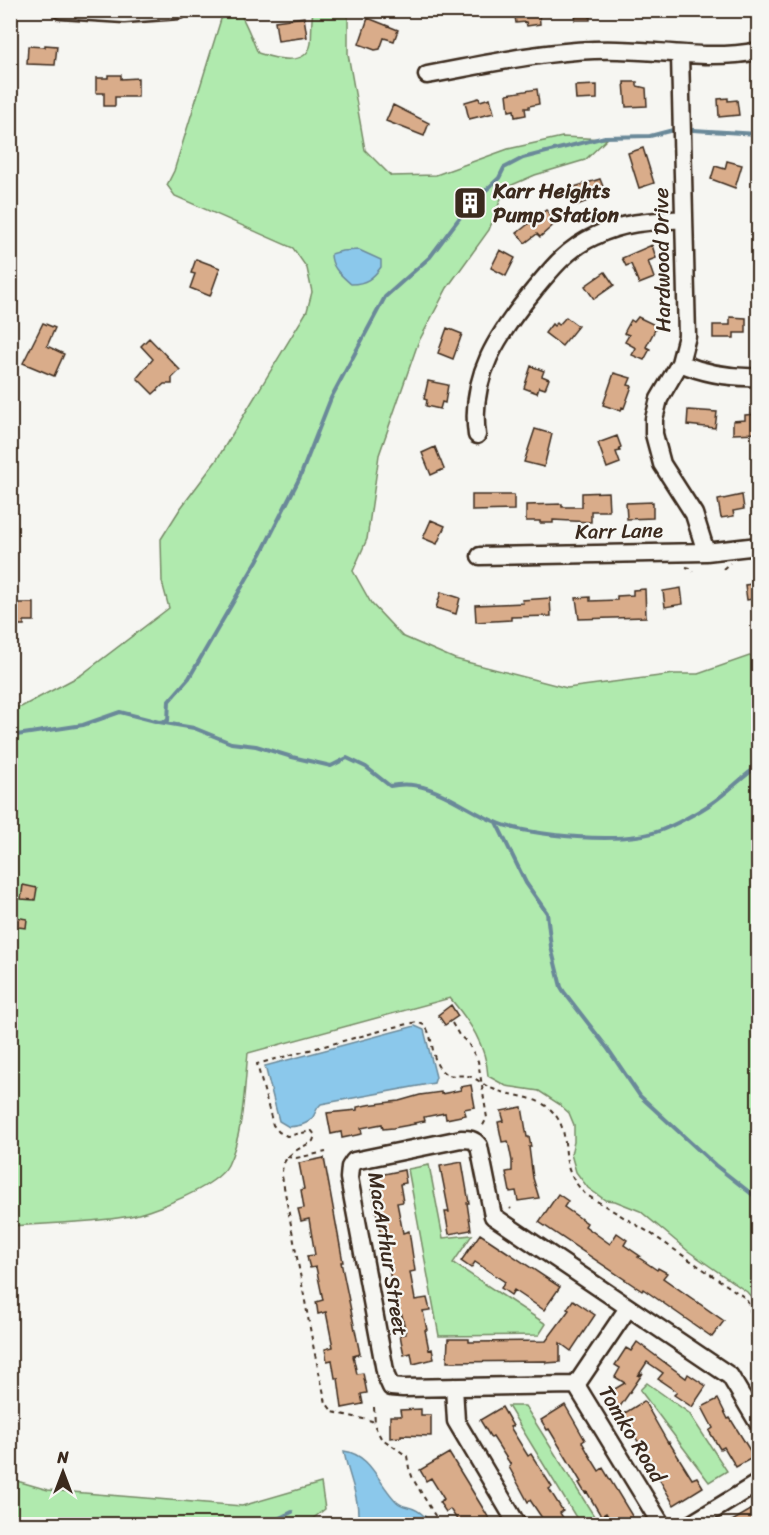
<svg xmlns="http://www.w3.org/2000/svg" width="769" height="1535" viewBox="0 0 769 1535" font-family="Sriracha,sans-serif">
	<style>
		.green { fill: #b0eaae; stroke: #768a66; stroke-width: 1.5 }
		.water { fill: #8bc8eb; stroke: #6b8999; stroke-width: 1.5 }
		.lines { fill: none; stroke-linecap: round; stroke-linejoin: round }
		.stream { stroke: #6b8999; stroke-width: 4 }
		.building { fill: #d9ac8a; stroke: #3b2a1e; stroke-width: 1.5 }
		.minor-casing { stroke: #3b2a1e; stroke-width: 21 }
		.path { stroke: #3b2a1e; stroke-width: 2; stroke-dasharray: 4.5 4.5; stroke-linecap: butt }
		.minor { stroke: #f6f6f2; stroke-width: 16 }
		.labels { text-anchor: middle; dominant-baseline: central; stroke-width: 4.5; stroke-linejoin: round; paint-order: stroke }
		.poi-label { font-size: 21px; font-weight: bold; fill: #3b2a1e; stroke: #f6f6f2; text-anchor: start }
		.street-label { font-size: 21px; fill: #3b2a1e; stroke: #f6f6f2 }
	</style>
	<rect width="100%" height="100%" fill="#f6f6f2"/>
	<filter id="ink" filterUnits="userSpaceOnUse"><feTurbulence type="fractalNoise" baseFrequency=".0167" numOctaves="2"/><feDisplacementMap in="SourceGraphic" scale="12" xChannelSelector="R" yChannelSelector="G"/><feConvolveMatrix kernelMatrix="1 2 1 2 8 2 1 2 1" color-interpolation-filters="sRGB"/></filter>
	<g filter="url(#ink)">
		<!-- green -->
		<path class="green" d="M227,11C230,11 234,9 237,11C243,13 254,45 258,53C273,58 307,68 311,43C312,32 311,22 313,11H348V54L365,150L391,176L436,175L508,149L562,137L607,139L585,160L535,175L505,188L489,230L447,288L418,343L379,455L367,539L353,571L371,603L402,636L455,659L567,688L675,674H698L758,653V1316H756L754,1300L747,1292L688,1251L640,1211L615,1201L605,1200L588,1188L576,1172L571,1154L574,1142V1125L569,1113L559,1104L539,1091L506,1086L488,1076C486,1045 470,1022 450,998L248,1053C244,1089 244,1132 228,1165C217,1187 149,1214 124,1217C87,1223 48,1223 11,1226V707H21L81,675L169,608L162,582L161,539L180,509L216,461L307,311L312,292L307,268L293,248L175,196L167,185L174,171L221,19Z
			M429,1165L443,1238L472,1235L453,1263L546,1324L539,1335L439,1336L408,1169Z
			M647,1383L689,1413L727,1471L709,1482L640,1390Z
			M508,1406H525L599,1524H580Z
			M10,1479L48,1490L242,1506L321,1483L325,1509L306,1524H11Z"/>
		<!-- water -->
		<path class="water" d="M359,250L381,260V267C373,278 366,284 351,284C342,276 331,268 331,254L342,251Z
			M415,1026L424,1030L436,1077L434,1083L321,1104C316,1108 316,1112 313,1117C308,1125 297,1126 289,1127L279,1121L265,1066Z
			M344,1451C372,1455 378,1484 397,1502C402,1507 408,1506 414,1509C422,1512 427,1519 432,1524H357C362,1501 347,1474 344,1451Z"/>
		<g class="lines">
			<!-- stream -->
			<path class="stream" d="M693,130L758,134
				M159,722L168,721L169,701L189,678L261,554L300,477L331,398L385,297L430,257L467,208L499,178L504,168L523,158L605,137L650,136L673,130
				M10,736L83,725L120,712L159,722L194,728L231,743L256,746L292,757L331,766L347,758L366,767L390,786C430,777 461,808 496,822C530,837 624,844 659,831C673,826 699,812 712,803C728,792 742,777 758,766
				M496,822L526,883L547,913L551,947L561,987L564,992L608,1049L640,1096L715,1165L758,1199
				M267,1524L292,1512"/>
		</g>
		<!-- building -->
		<path class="building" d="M514,10H539L540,24L527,26L526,22L516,23Z
			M576,10H590V20H575Z
			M304,17L307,37L278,41L275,21Z
			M368,18L398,30L394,41L384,38L380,49L375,50L359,44Z
			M45,45L57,46L55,65L27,64L28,46L45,47Z
			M108,75H121V79L138,78V97H115V106H104V93H96V78H108Z
			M624,82H637V86L646,88L647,106L626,107Z
			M597,85V99L576,100L575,86Z
			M537,89L539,104L529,106V108H525L526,115L515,117L514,110L509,111L507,94Z
			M479,98L480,101L490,98L494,113L469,119L465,102Z
			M728,98V101L737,100L739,115L719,117L718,99Z
			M393,105L429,123L424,136L386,121Z
			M643,148L654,183L639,188L628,153Z
			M727,161L742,165L735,188L711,179L715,166L725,169Z
			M600,179L606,194L577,205L571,188Z
			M546,210L557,222L540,237L537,234L525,243L517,233Z
			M652,245L656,258L648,261L654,278L639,284L631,264L626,266L622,258Z
			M500,250L515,258L506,276L491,268Z
			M196,259L220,268L210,296L190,288L195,274L191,273Z
			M605,272L614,285L594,299L585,286Z
			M566,317L578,326L562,346L545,333L552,324L554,326L557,323L559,325Z
			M638,317L657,326L646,347L650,349L644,360L632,355L636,348L625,342L629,335L624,333L631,320L634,322Z
			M730,317L746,318V333H734V338H713V325H730Z
			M43,323L55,328L47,346L64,354L54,376L23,363Z
			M447,328L462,334L453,359L438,353Z
			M149,338L180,370L172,378V384H164L153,394L137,378L153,359L141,346Z
			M531,366L544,371L542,376L549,379L545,389L539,387L537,393L524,388Z
			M614,373L631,378L628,385L632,386L624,408L622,407L621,411L603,405Z
			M428,381L448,385L445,403L442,402L440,409L426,406L427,400L424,399Z
			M688,410L717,412L715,428L687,425Z
			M759,414V433L733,434V421L745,420V415Z
			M535,429L552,434L544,467L524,462Z
			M617,436L621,447L619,448L620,451L616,452L620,463L607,468L598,443Z
			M435,447L444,469L431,475L422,453Z
			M608,492L609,511H591V522L553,520V523H540V521H526V505L562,504V507H582V493Z
			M472,495H514V510L472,511Z
			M742,495L744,509L733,511L734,516L721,518L718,500Z
			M653,502V518L627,519L626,503Z
			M431,520L445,526L437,544L423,538Z
			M759,583V598L747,600L745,585Z
			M681,588L683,604L665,607L663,591Z
			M645,589L646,617L579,619L576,598L590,597V601L617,600V596L633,595V590Z
			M441,592L460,598L456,614L436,608Z
			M550,598L551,616L511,617V620L476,622L475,605L523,603L522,600Z
			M10,603H34V621H24V625H10Z
			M23,885L37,888L35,900L21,899Z
			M10,916L27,919L26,928L10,926Z
			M451,1005L458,1016L445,1025L438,1015Z
			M471,1085L475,1107L464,1109L466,1115L446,1119L445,1113L424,1117L425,1121L414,1123L415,1124L393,1128L383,1129L382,1124L361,1128L362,1134L342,1138L341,1132L331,1134L327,1113L357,1110V1107L367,1105L399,1101L420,1095L441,1092V1094L461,1090L460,1087Z
			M522,1107L527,1137H529L531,1147H529L533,1178L539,1198L518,1201L516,1191L510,1192L506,1172L512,1171V1161L508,1141L502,1142L498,1122L504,1121L501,1111Z
			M324,1158L343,1262H341L360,1354L353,1356L357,1374L363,1373L367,1393L361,1394L363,1404L342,1408L338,1378H335L332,1360L327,1361L325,1349L333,1347L326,1312L318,1314L317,1307L316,1302L323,1300L316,1267L310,1268L308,1261L307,1256L315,1255L309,1219L301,1221L298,1209L304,1208L301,1190L304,1189L299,1163Z
			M462,1162L469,1203H467L471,1230L449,1234L445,1212H449L440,1166Z
			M404,1170L406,1183L400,1184L403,1202L397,1203L403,1233L409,1231L415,1271L410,1272L415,1300L427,1298L430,1310L423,1311L427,1330H425L429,1350L432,1349L434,1359L413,1364L411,1353L404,1355L400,1335L406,1334L402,1315L396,1316L386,1248H383L370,1177Z
			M558,1194L568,1201L564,1207L587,1223L585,1226L610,1244L617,1233L627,1240L624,1245L640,1256L638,1257L657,1270L658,1268L667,1273L663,1278L724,1321L712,1337L643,1289L642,1291L539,1222Z
			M480,1234L560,1287L544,1310L514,1290L511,1295L501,1288L505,1282L475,1262L471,1268L461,1261Z
			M573,1300L595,1315L571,1351L560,1343V1362L546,1363V1361L447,1362L448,1339H469V1342L546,1341L569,1310L567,1309Z
			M637,1342L686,1378L688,1374L706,1386L692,1407L674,1395L677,1392L658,1379L663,1373L647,1362L638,1376L643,1373L617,1411L606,1394L625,1383L615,1377L620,1368L615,1365L626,1348L631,1351Z
			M718,1399L728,1419L730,1418L754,1457L736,1467L724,1447L720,1449L709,1431L713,1428L702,1407Z
			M644,1401L668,1443L669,1442L692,1479L697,1477L703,1487L674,1505L628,1424L626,1426L620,1416Z
			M565,1405L585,1440L582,1442L591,1458L599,1471L603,1468L637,1524H613L606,1513L601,1516L587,1492L585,1493L579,1483L581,1482L549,1429L547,1430L541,1420Z
			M502,1407L513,1426L510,1427L528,1456L531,1454L552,1487L549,1489L563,1511L560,1513L567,1524H546L530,1500L528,1502L509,1467L511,1465L493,1437L491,1438L480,1420Z
			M421,1409V1415H431V1436L401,1435V1437L390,1438V1416H401L400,1410Z
			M449,1453L484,1510L492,1524H460L450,1509L446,1512L439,1502L444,1499L431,1478L426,1481L423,1475L420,1470Z
			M754,1508L759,1516V1524H727Z"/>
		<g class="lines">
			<!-- minor casing -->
			<g class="minor-casing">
				<path id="minor" d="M61,10L124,14L179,10
					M680,55L687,336L680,363L659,399L654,419V434L662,464L694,514L706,552
					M427,75C482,65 538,52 594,50C649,47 703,62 758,51
					M680,363C706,374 731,378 758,377
					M477,435C469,376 498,334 534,290C552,268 568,248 595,236C623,222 653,221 684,219
					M480,556L706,552L758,546
					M628,1308L576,1385L661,1524
					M576,1385L403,1388L391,1387L386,1376L349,1178L350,1167L354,1161L461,1139C469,1139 474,1139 479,1146L493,1216L730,1376L758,1423
					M454,1387L456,1421L517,1524
					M691,1524L758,1483"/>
			</g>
			<!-- path -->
			<path class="path" d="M686,567L690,568L693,572
				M723,569L730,563
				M452,1023L459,1035L468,1043L478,1061L487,1118L481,1129
				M287,1157L296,1158L326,1152
				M510,1208L511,1209
				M374,1407L375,1424
				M440,1524L413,1479L409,1468L407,1456L381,1438L372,1421L333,1412L326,1403L314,1350L282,1176C281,1154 297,1151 313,1141L315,1135L312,1131L287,1136L279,1132L273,1125L257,1064L395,1027L417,1022L424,1025C435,1037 430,1060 442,1071C450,1079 459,1074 468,1076C477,1078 484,1086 493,1089C512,1097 537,1095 552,1111C567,1127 564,1143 567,1162C569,1175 577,1185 585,1194L650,1233L744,1297C759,1314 744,1333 758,1354"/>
			<!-- minor -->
			<use href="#minor" class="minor"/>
		</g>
	</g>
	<!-- icons -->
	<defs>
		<g id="building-square" transform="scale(1.725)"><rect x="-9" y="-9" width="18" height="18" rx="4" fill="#3b2a1e" stroke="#f6f6f2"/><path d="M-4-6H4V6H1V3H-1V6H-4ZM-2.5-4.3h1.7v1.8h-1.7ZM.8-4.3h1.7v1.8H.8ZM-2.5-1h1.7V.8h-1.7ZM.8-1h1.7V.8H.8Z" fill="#fff"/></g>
	</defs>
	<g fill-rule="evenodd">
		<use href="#building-square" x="470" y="203"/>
	</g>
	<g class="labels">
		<!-- poi labels -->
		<g class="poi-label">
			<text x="493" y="191">Karr Heights<tspan x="493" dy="24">Pump Station</tspan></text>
		</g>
		<!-- street labels -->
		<g class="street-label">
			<text transform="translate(662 260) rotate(-91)">Hardwood Drive</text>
			<text transform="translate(619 531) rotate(-1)">Karr Lane</text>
			<text transform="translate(388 1254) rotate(81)">MacArthur Street</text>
			<text transform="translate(632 1434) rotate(59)">Tomko Road</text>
		</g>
	</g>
	<!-- margin -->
	<rect width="769" height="1535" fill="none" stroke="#f6f6f2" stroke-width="36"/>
	<rect x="18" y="18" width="733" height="1499" fill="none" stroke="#3b2a1e" stroke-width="2" filter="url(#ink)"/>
	<!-- north arrow -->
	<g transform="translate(63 1472)" stroke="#f6f6f2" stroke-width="4.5" paint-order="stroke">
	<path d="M0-4.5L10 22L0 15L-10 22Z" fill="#3b2a1e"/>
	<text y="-9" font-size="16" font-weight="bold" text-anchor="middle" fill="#3b2a1e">N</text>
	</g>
</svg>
